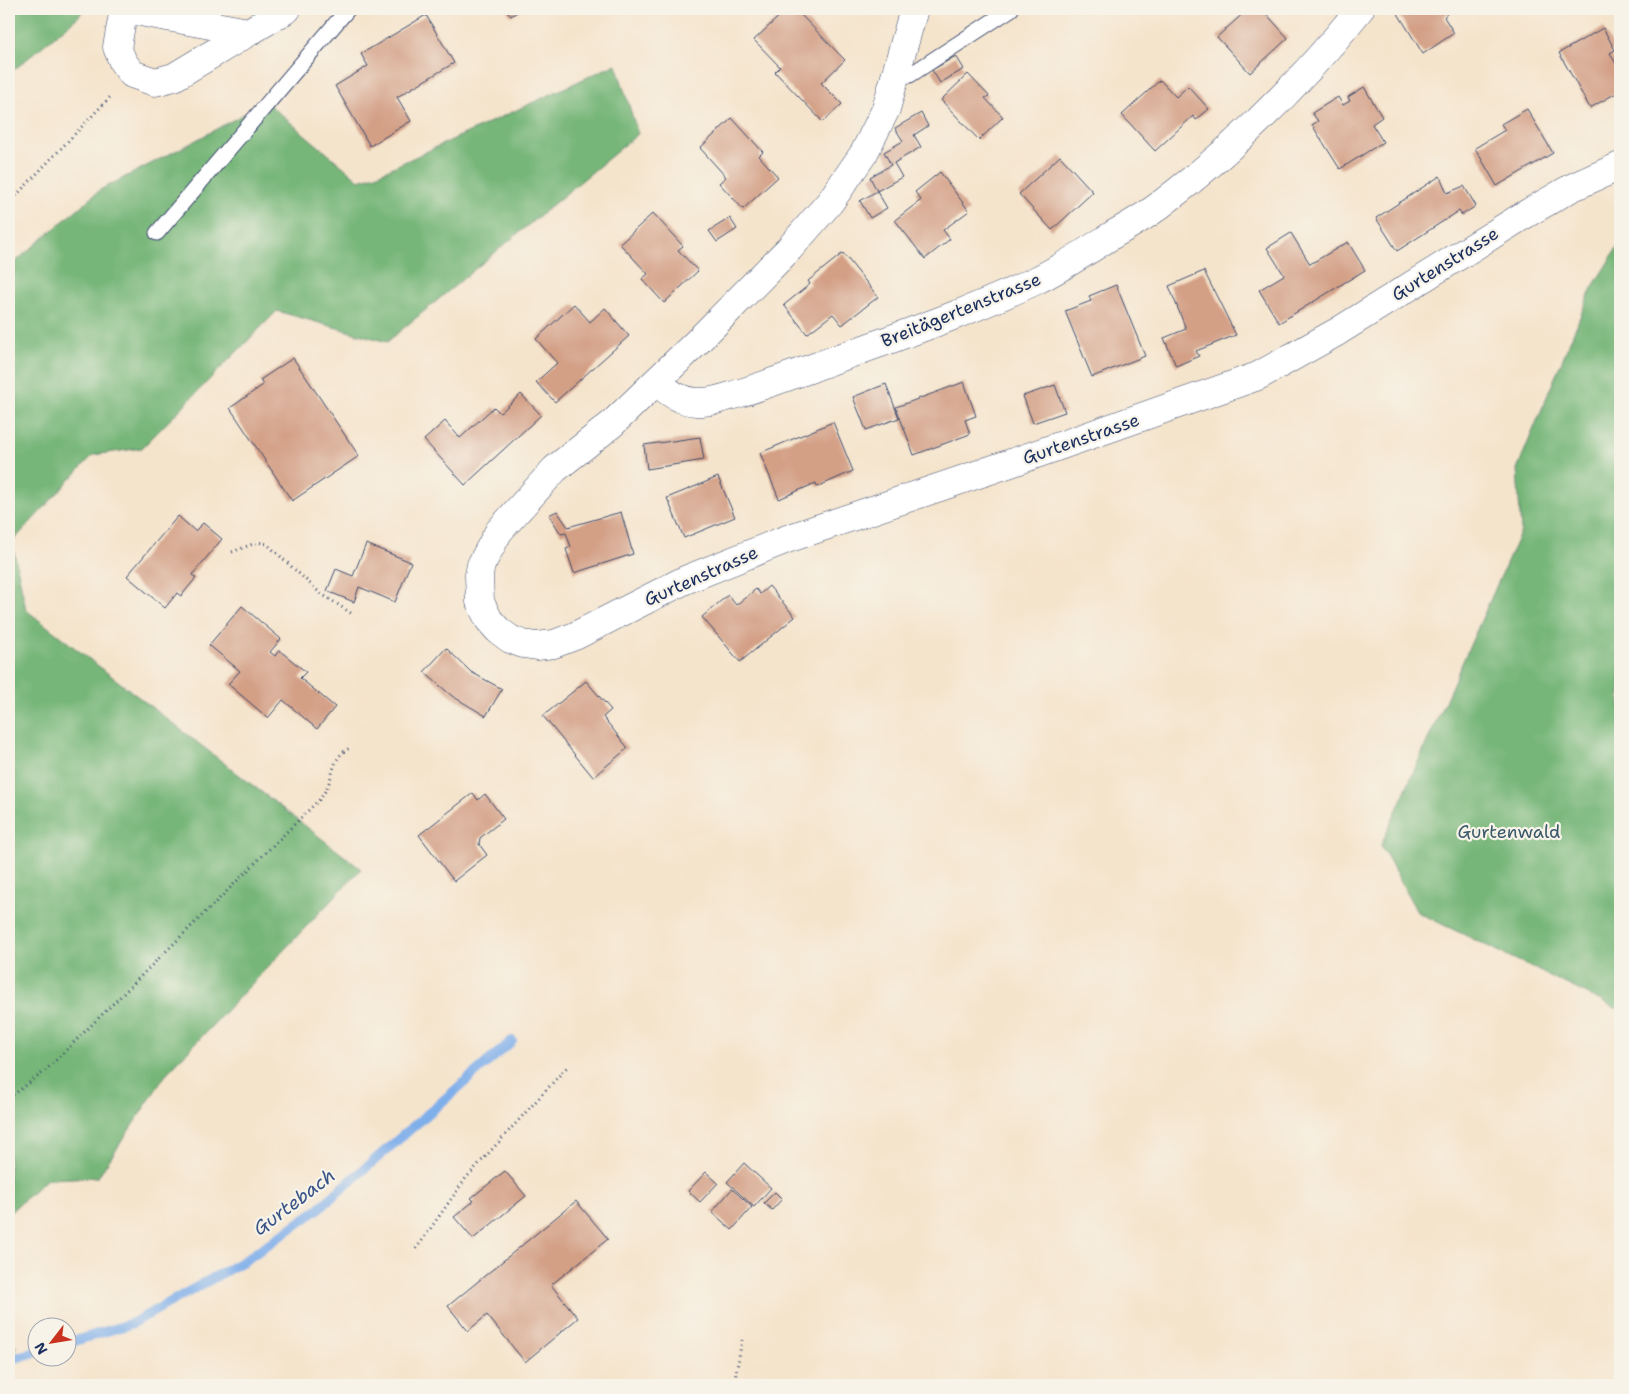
<svg xmlns="http://www.w3.org/2000/svg" width="1629" height="1394" viewBox="0 0 1629 1394" font-family="'Shantell Sans',sans-serif">
	<style>
		.forest { fill: #76b678; stroke: #48726b }
		.lines { fill: none; stroke-linecap: round; stroke-linejoin: round }
		.stream { stroke: #7fafea; stroke-width: 10 }
		.building { fill: #d39f85 }
		.service-casing { stroke: #3c4a6e; stroke-width: 17 }
		.minor-casing { stroke: #3c4a6e; stroke-width: 29 }
		.path { stroke: #3c4a6e; stroke-width: 3; stroke-dasharray: 1 4; stroke-linecap: butt }
		.service { stroke: #fff; stroke-width: 15 }
		.minor { stroke: #fff; stroke-width: 28 }
		.labels { text-anchor: middle; dominant-baseline: central; stroke-width: 4.5; stroke-linejoin: round; paint-order: stroke }
		.street-label { font-size: 18px; fill: #1b2f5e; stroke: #f7f3e8 }
		.park-label { font-size: 18px; fill: #39586a; stroke: #f7f3e8 }
		.water-label { font-size: 19px; font-style: italic; fill: #395588; stroke: #f7f3e8 }
	</style>
	<rect width="100%" height="100%" fill="#f7f3e8"/>
	<filter id="ink" filterUnits="userSpaceOnUse"><feTurbulence type="fractalNoise" baseFrequency=".02" numOctaves="2"/><feDisplacementMap in="SourceGraphic" scale="10" xChannelSelector="R" yChannelSelector="G"/><feConvolveMatrix kernelMatrix="1 2 1 2 8 2 1 2 1" color-interpolation-filters="sRGB"/></filter>
	<filter id="wash" filterUnits="userSpaceOnUse"><feTurbulence type="fractalNoise" baseFrequency=".0096" numOctaves="4" result="noise"/><feDisplacementMap in="SourceGraphic" scale="20" xChannelSelector="R" yChannelSelector="G"/><feGaussianBlur stdDeviation="1.12" result="paint"/><feColorMatrix in="noise" values="0 0 0 0 0 0 0 0 0 0 0 0 0 0 0 0 0 1.4 0 .05"/><feComposite in="paint" operator="in"/></filter>
	<g filter="url(#wash)">
		<rect width="100%" height="100%" fill="#f5e4cc"/>
		<!-- forest -->
		<path class="forest" d="M9,9H84L79,16L9,74Z
			M616,64L638,134L387,342L277,311L142,448L93,455L12,542L26,610L361,869L167,1073L98,1177L47,1179L9,1213V267L100,190L187,145L266,102L359,180L376,175Z
			M1620,243V1010L1417,912L1381,845L1521,531L1517,469L1592,288Z
			M9,1346H16L11,1385H9Z"/>
		<g class="lines">
			<!-- stream -->
			<path class="stream" d="M68,1343L133,1323L247,1259L317,1210L512,1041
				M9,1360L38,1351"/>
		</g>
		<g id="blocks">
			<!-- building -->
			<path class="building" d="M506,9H522L511,16Z
				M787,9H795L845,60L821,83L842,104L823,122L775,72L780,67L754,40Z
				M1248,9H1262L1288,38L1250,73L1217,37Z
				M1399,9H1451L1444,17L1454,33L1423,54L1397,12Z
				M426,15L454,63L397,97L411,121L370,146L335,86L368,66L361,54Z
				M1603,28L1615,50L1610,53L1620,71V91L1590,108L1559,53Z
				M956,56L964,69L940,83L932,70Z
				M968,74L989,96L985,98L1003,117L979,140L941,100Z
				M1160,80L1176,97L1188,86L1209,109L1196,120L1193,116L1155,151L1122,115Z
				M1364,87L1382,117L1372,124L1383,142L1340,169L1312,125L1318,121L1312,113L1338,97L1343,105L1350,101L1348,97Z
				M1527,109L1553,153L1497,186L1475,148L1505,130L1501,124Z
				M921,113L928,126L914,135L921,147L894,163L902,177L877,191L887,208L870,218L860,201L877,191L870,177L891,165L884,152L903,141L895,128Z
				M732,118L763,152L759,156L778,177L743,209L719,183L726,177L700,148Z
				M1060,156L1093,192L1052,230L1019,194Z
				M940,172L969,211L943,230L950,239L925,259L895,220L921,200L915,192Z
				M1440,176L1447,193L1464,186L1476,206L1462,215L1459,211L1397,251L1376,218Z
				M653,213L683,246L678,250L698,271L664,303L642,279L648,274L620,244Z
				M730,218L737,229L717,242L709,231Z
				M1291,233L1310,264L1348,242L1365,270L1279,323L1259,290L1284,275L1267,248Z
				M843,253L878,297L842,325L833,314L807,334L784,305L810,284L808,281Z
				M1204,271L1236,335L1196,351L1199,356L1176,366L1164,338L1186,329L1169,286Z
				M1116,285L1145,356L1092,377L1065,311L1091,301L1089,296Z
				M574,304L590,322L605,308L629,336L555,402L536,382L557,363L536,339Z
				M293,358L359,456L292,501L230,408L263,385L260,380Z
				M964,382L976,416L965,420L970,434L914,455L896,407Z
				M886,384L899,418L866,430L853,397Z
				M1055,385L1065,412L1033,423L1023,396Z
				M521,394L541,415L465,485L424,440L445,421L460,438L494,407L500,413Z
				M833,422L853,471L817,487L816,483L779,499L760,453Z
				M700,437L704,460L647,469L644,445Z
				M718,477L735,517L684,538L667,498Z
				M557,511L568,527L621,512L633,554L574,573L566,549L571,547L566,533L561,534L549,515Z
				M178,516L195,531L203,523L222,539L192,575L196,578L181,596L177,593L165,608L127,576Z
				M366,544L411,562L395,602L359,587L354,602L327,591L336,569L353,576Z
				M769,586L795,617L740,662L702,617L728,595L736,605L756,589L760,594Z
				M242,606L281,639L270,652L275,656L279,650L306,672L300,678L335,707L317,729L283,700L268,718L228,684L240,671L209,645Z
				M446,648L471,672L502,689L486,716L452,696L424,672Z
				M586,681L611,710L603,717L628,748L593,777L543,716Z
				M473,793L478,800L485,794L504,819L480,838L479,844L487,855L454,881L419,835Z
				M744,1163L771,1188L754,1207L727,1182Z
				M505,1171L526,1196L473,1239L454,1217L474,1201L471,1198Z
				M706,1172L718,1183L700,1202L688,1191Z
				M732,1189L752,1207L732,1230L712,1212Z
				M775,1192L782,1199L772,1210L764,1203Z
				M576,1201L608,1239L551,1285L578,1318L525,1362L487,1315L468,1331L448,1306Z"/>
		</g>
	</g>
	<g filter="url(#ink)">
		<use href="#blocks" fill-opacity="0" stroke="#3c4a6e" stroke-width="1"/>
		<g class="lines">
			<!-- service casing -->
			<g class="service-casing">
				<path id="service" d="M895,76L910,75L1011,9
					M157,233L348,9"/>
			</g>
			<!-- minor casing -->
			<g class="minor-casing">
				<path id="minor" d="M124,9L117,47L123,62L132,74L155,82L174,77L287,9
					M124,9L248,32
					M914,9L886,109L864,153L830,202L789,249L696,343L612,424L555,469L499,531L481,565L479,575L480,602L489,620L498,630L510,639L523,644L537,646L554,644L575,636L685,580L787,539L1011,463L1258,376L1337,332L1521,217L1571,188L1620,166
					M656,382C669,392 679,401 696,402C710,403 724,398 737,394C763,386 787,377 812,368C887,340 963,315 1035,281C1062,268 1089,250 1114,234C1130,225 1146,216 1160,205C1235,148 1302,82 1360,9"/>
			</g>
			<!-- path -->
			<path class="path" d="M9,203L112,95
				M232,552L258,542L267,544L320,593L354,615
				M9,1098L45,1071L320,799C323,795 326,790 328,785C335,769 333,755 352,747
				M416,1249L466,1178L567,1067
				M734,1385L742,1340"/>
			<!-- service -->
			<use href="#service" class="service"/>
			<!-- minor -->
			<use href="#minor" class="minor"/>
		</g>
	</g>
	<g class="labels">
		<!-- street labels -->
		<g class="street-label">
			<text transform="translate(1445 264) rotate(-32)">Gurtenstrasse</text>
			<text transform="translate(961 310) rotate(-22)">Breitägertenstrasse</text>
			<text transform="translate(1081 439) rotate(-19)">Gurtenstrasse</text>
			<text transform="translate(701 576) rotate(-24)">Gurtenstrasse</text>
		</g>
		<!-- park labels -->
		<g class="park-label">
			<text x="1509" y="832">Gurtenwald</text>
		</g>
		<!-- water labels -->
		<g class="water-label">
			<text transform="translate(294 1202) rotate(-37)">Gurtebach</text>
		</g>
	</g>
	<!-- margin -->
	<rect width="1629" height="1394" fill="none" stroke="#f7f3e8" stroke-width="30"/>
	<!-- north arrow -->
	<g transform="translate(52 1342) rotate(239)"><circle r="24" fill="#f7f3e8" stroke="#9fa5b1"/>
	<path d="M0-4L9 19L0 12L-9 19Z" fill="#c8321e"/>
	<text y="-8" font-size="14" font-weight="bold" text-anchor="middle" fill="#1b2f5e">N</text>
	</g>
</svg>
